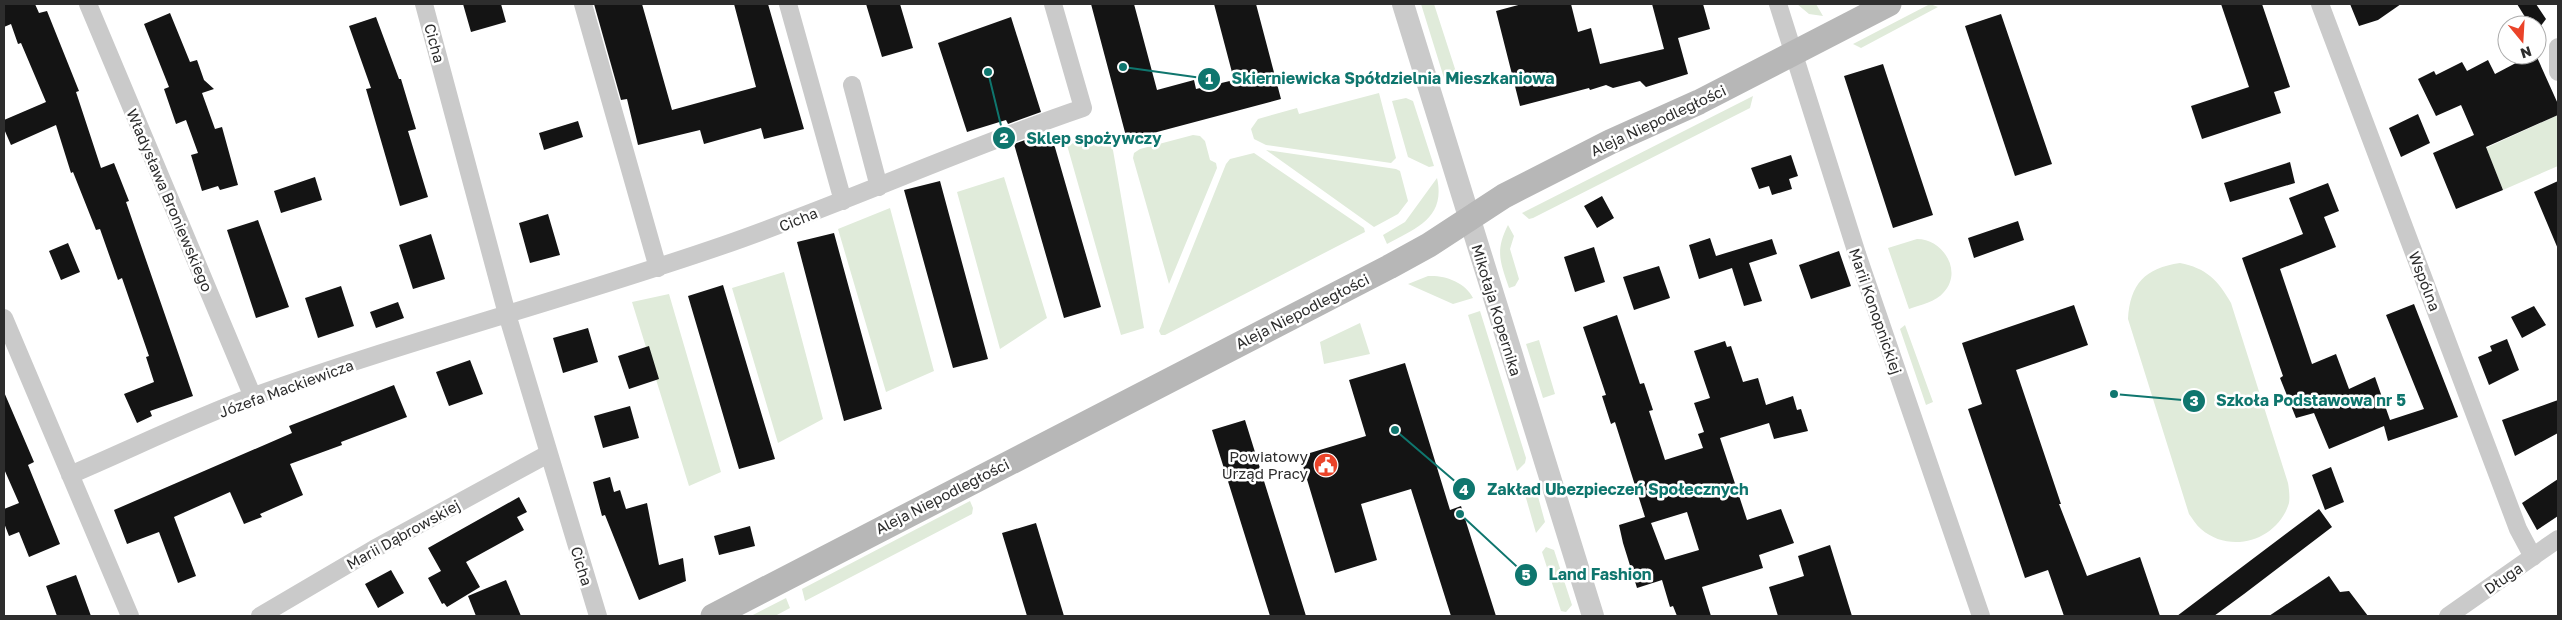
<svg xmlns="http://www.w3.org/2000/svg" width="2562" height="620" viewBox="0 0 2562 620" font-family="'Golos Text',sans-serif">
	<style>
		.green { fill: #e0ebda }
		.building { fill: #141414; fill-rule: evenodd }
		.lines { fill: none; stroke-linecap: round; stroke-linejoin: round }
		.minor { stroke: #cacaca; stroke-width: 18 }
		.tertiary { stroke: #cacaca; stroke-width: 22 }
		.secondary { stroke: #b7b7b7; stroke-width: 25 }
		.labels { text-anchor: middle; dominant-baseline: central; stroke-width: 5; stroke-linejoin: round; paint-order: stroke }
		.street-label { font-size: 15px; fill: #2d2d2d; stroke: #fff }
		.poi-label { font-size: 15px; fill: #2d2d2d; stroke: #fff; text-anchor: end }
		.leader { fill: none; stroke: #0f766e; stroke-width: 2 }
		.callout-dot { fill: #0f766e; stroke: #fff; stroke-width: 2 }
		.mark-label { font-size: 15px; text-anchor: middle; font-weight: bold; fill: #fff }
		.callout-label { font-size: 16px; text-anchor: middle; font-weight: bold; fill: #0f766e; stroke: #fff; stroke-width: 5; stroke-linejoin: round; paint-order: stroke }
	</style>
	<rect width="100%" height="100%" fill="#fff"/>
	<!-- green -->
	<path class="green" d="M1421,4H1434L1457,75L1444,78Z
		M1797,4H1816L1823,16L1809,14Z
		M1930,4L1938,7L1861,48L1853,44Z
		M1379,93L1396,158L1391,163L1266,145L1254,139L1251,129L1258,119L1297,108L1299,114Z
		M1753,96L1750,108L1533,218L1529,219L1522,213Z
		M1406,98L1413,101L1434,166L1429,167L1408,157L1392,101Z
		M2558,115V166L2503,190L2486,148Z
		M1110,133L1144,328L1121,335L1067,145Z
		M1193,135L1200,136L1205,141L1210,160L1216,163L1217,168L1169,284L1133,158L1134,153L1140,149Z
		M1266,150L1396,169L1400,171L1408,201L1398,214L1374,227Z
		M1254,153L1364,228L1365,232L1165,335H1161L1159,331L1226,164L1230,159Z
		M1004,177L1047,318L1000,349L957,192Z
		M1437,178C1446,218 1416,228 1387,244L1383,235L1405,222Z
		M890,208L934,371L886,392L838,229Z
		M1508,225L1514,236L1510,249L1519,279L1515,286L1509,288C1500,261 1495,251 1508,225Z
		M1917,239C1943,239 1963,271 1944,292C1936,302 1920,305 1909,309L1888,248Z
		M2180,263C2206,268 2218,280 2231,303L2288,483C2289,489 2290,497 2289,503C2278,540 2231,555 2201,529C2196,525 2193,519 2189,514L2128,319C2130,284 2145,268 2180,263Z
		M784,272L823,419L778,443L732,288Z
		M1428,276C1445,275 1465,282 1473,298L1453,304L1408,284Z
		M669,294L721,472L689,486L632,302Z
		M1480,311L1526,458L1525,463L1517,471L1468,315Z
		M1360,323L1370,354L1324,364L1320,342Z
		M1905,325L1933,402L1926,405L1900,329Z
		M1539,340L1555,394L1543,398L1526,344Z
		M1525,488L1537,493L1545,522L1536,533L1524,491Z
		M970,501L973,508L972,514L805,601L802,589Z
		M1546,547L1554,550L1572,605L1566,612L1561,611L1542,552Z
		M786,598L790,608L775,616H751Z"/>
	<!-- building -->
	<path class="building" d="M4,4H35L39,13L47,11L79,91L76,92L101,168L114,163L129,201L126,202L193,396L150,411L152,416L137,423L124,394L154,382L146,357L149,356L122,278L118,280L100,229L96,230L73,172L71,173L56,125L11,145L4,129V120L46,102L21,43L18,44L11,24L4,27Z
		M463,4H501L506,22L471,32Z
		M594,4H642L672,110L756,87L734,4H768L804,129L764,139L761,128L704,144L700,130L638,145L627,99L621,100Z
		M866,4H900L913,48L882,57Z
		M1091,4H1134L1157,90L1194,80L1196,89L1234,80L1214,4H1256L1281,99L1127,140Z
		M1522,4H1571L1578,32L1591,28L1600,64L1664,49L1652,4H1703L1710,29L1678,38L1688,74L1646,87L1640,81L1613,88L1606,85L1590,90L1589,88L1520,106L1496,11Z
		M2221,4H2262L2290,87L2274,92L2281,113L2202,139L2191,106L2249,87Z
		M2350,4H2401L2378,20L2359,26Z
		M2517,4H2536L2546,19L2537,31V25H2530Z
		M170,13L190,62L197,60L204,80L214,89L202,93L215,129L222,127L238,185L220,190L218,186L202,191L191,155L198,153L186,120L176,124L164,89L169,87L144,24Z
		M2001,14L2052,164L2015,176L1965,26Z
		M376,17L399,79H401L416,129L408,131L428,197L400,206L366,89L371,88L349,26Z
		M1011,17L1041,112L1008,124L1006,120L967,132L938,43Z
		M2531,55H2536L2558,104V115L2486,147L2503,190L2456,209L2433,153L2474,135L2461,105L2436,116L2418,79L2434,71L2436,75L2462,62L2467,71L2488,60L2495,74Z
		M1883,64L1933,215L1893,228L1844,76Z
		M2418,114L2430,143L2401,157L2389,128Z
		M578,121L583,137L544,150L539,133Z
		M1047,132L1049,138L1052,137L1101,307L1064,318L1014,144Z
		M1791,155L1798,176L1789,179L1792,189L1772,195L1769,186L1759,189L1751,168Z
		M2290,162L2295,183L2230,202L2224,183Z
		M315,177L322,200L281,213L274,191Z
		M940,181L988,359L953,368L904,190Z
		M2558,181V249L2534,192Z
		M2328,183L2339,211L2324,217L2336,247L2280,269L2312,364L2336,354L2349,389L2375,377L2390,420L2424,409L2386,315L2414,304L2458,417L2388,441L2384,426L2329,449L2314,413L2296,418L2280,378L2283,376L2242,258L2303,234L2289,198Z
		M1602,196L1614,218L1597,228L1584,206Z
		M548,214L560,255L530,263L519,223Z
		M258,220L289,307L256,318L227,230Z
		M2018,221L2024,240L1974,258L1968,238Z
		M834,233L882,409L844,421L797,242Z
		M431,234L445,279L413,289L399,245Z
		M1710,238L1716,256L1772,239L1777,254L1749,263L1762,301L1744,306L1732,268L1699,279L1689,245Z
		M68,243L80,272L61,280L49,251Z
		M1594,247L1605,282L1575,292L1564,257Z
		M1839,251L1851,286L1811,299L1799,265Z
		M1659,266L1670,298L1634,310L1623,277Z
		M723,285L775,459L739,469L688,296Z
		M341,286L354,326L318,338L305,298Z
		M398,302L404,318L376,328L370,312Z
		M2074,305L2088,345L2016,370L2061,504H2059L2087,576L2140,557L2160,616H2064L2048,570L2025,578L1968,409L1982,404L1962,343Z
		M2534,306L2546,325L2522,338L2511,317Z
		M1617,315L1640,384L1644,383L1653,410L1649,411L1665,460L1703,448L1698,434L1704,432L1694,403L1710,398L1694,351L1725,341L1727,347L1731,346L1743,382L1758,378L1766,405L1793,396L1797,410L1801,409L1808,431L1774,439L1769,423L1720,438L1747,520L1781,509L1794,543L1759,555L1763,568L1702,587L1711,616H1677L1673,606L1670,607L1662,580L1637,588L1623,543L1619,525L1645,517L1615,422L1611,424L1602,396L1606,395L1583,327ZM1687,512L1699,550L1665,560L1651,523Z
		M588,328L598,362L563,373L553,338Z
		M2507,339L2519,370L2489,385L2478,357L2492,351L2490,346Z
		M649,346L659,379L629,389L618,356Z
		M470,360L483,394L449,406L436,372Z
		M1405,363L1450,510L1461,506L1496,616H1451L1411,489L1361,504L1377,560L1335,573L1300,456L1366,436L1349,380Z
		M394,385L407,417L341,442L342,445L290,464L303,495L260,514L262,517L244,524L230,492L174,517L196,576L178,583L159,532L127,544L114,510L292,433L289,426Z
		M4,392L34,462L28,465L60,544L29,557L19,532L9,536L4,523V509L19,503L4,469Z
		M2558,400V433L2515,456L2502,420Z
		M630,406L639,438L603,448L594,416Z
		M1245,420L1306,616H1270L1212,430Z
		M2331,467L2344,502L2325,510L2312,475Z
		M610,477L614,492L620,490L626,509L647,503L659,565L683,558L686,581L639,600L605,515L602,516L593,482Z
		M2558,479V516L2537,530L2522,503Z
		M519,497L527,512L517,517L524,530L466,562L480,587L447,607L444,603L442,604L428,578L441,571L428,548Z
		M2319,509L2332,527L2244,594L2214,616H2177Z
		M1036,523L1064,616H1027L1002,533Z
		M750,526L755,546L719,555L714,536Z
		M1830,545L1852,616H1778L1769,587L1804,576L1798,556Z
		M391,570L404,593L378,608L365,584Z
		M76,575L91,616H57L46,586Z
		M2329,576L2340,592L2349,591L2368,616H2269Z
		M506,580L521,616H476L468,596Z"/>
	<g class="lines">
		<!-- minor -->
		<path class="minor" d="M88,4L253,397
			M424,4L507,314L598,616
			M583,4L658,268
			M788,4L843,201
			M1778,4L1857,254L1981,616
			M2320,4L2518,529L2533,557
			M2558,47V72
			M852,85L879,187
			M4,318L130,616
			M70,475C131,449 192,419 254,396C409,340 568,299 724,245C845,203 962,149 1083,108L1053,4
			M260,616L374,549L548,454
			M2448,616L2558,539"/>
		<!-- tertiary -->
		<path class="tertiary" d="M1403,4L1593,616"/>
		<!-- secondary -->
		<path class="secondary" d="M713,616L1389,267L1429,245L1504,196L1610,142L1699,102L1889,4"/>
	</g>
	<!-- icons -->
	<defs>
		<g id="civic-disc" transform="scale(1.25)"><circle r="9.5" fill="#ea4329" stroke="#fff"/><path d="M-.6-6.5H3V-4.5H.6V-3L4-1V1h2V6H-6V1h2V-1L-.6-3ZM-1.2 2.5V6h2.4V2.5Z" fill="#fff"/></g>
	</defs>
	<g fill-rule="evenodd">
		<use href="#civic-disc" x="1326" y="465"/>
	</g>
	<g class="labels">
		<!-- street labels -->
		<g class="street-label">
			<text transform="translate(435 43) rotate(75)">Cicha</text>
			<text transform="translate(1658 120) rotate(-25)">Aleja Niepodległości</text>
			<text transform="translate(170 200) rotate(67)">Władysława Broniewskiego</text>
			<text transform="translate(798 219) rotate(-22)">Cicha</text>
			<text transform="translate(2425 281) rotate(69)">Wspólna</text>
			<text transform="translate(1497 310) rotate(73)">Mikołaja Kopernika</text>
			<text transform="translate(1302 311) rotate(-27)">Aleja Niepodległości</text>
			<text transform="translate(1876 311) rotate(71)">Marii Konopnickiej</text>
			<text transform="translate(286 388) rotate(-20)">Józefa Mackiewicza</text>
			<text transform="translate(942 496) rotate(-27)">Aleja Niepodległości</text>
			<text transform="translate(403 534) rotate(-29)">Marii Dąbrowskiej</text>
			<text transform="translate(582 566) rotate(73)">Cicha</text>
			<text transform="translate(2503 578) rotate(-35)">Długa</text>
		</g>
		<!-- poi labels -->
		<g class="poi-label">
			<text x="1308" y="456">Powiatowy<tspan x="1308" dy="17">Urząd Pracy</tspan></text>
		</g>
	</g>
	<!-- callouts -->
	<path class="leader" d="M1123 67L1209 79M988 72L1004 138M2114 394L2194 401M1395 430L1464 489M1460 514L1526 575"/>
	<g class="callout-dot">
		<circle cx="1123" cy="67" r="5"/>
		<circle cx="988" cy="72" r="5"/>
		<circle cx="2114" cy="394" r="5"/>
		<circle cx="1395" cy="430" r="5"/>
		<circle cx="1460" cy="514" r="5"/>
		<circle cx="1209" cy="79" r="12"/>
		<circle cx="1004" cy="138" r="12"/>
		<circle cx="2194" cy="401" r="12"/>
		<circle cx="1464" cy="489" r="12"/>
		<circle cx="1526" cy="575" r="12"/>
	</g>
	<g class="mark-label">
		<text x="1209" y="84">1</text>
		<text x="1004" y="143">2</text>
		<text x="2194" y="406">3</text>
		<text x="1464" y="495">4</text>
		<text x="1526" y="580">5</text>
	</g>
	<g class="callout-label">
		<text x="1393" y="84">Skierniewicka Spółdzielnia Mieszkaniowa</text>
		<text x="1094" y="144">Sklep spożywczy</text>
		<text x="2311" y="406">Szkoła Podstawowa nr 5</text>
		<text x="1618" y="495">Zakład Ubezpieczeń Społecznych</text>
		<text x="1600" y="580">Land Fashion</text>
	</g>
	<!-- border -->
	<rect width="2562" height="620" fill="none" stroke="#2d2d2d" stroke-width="10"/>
	<!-- north arrow -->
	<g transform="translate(2522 40) rotate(162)"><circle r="24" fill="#ffffff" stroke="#ababab"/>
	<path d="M0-4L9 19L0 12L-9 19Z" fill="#ea4329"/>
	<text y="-8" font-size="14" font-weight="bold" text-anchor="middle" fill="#2d2d2d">N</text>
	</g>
</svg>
